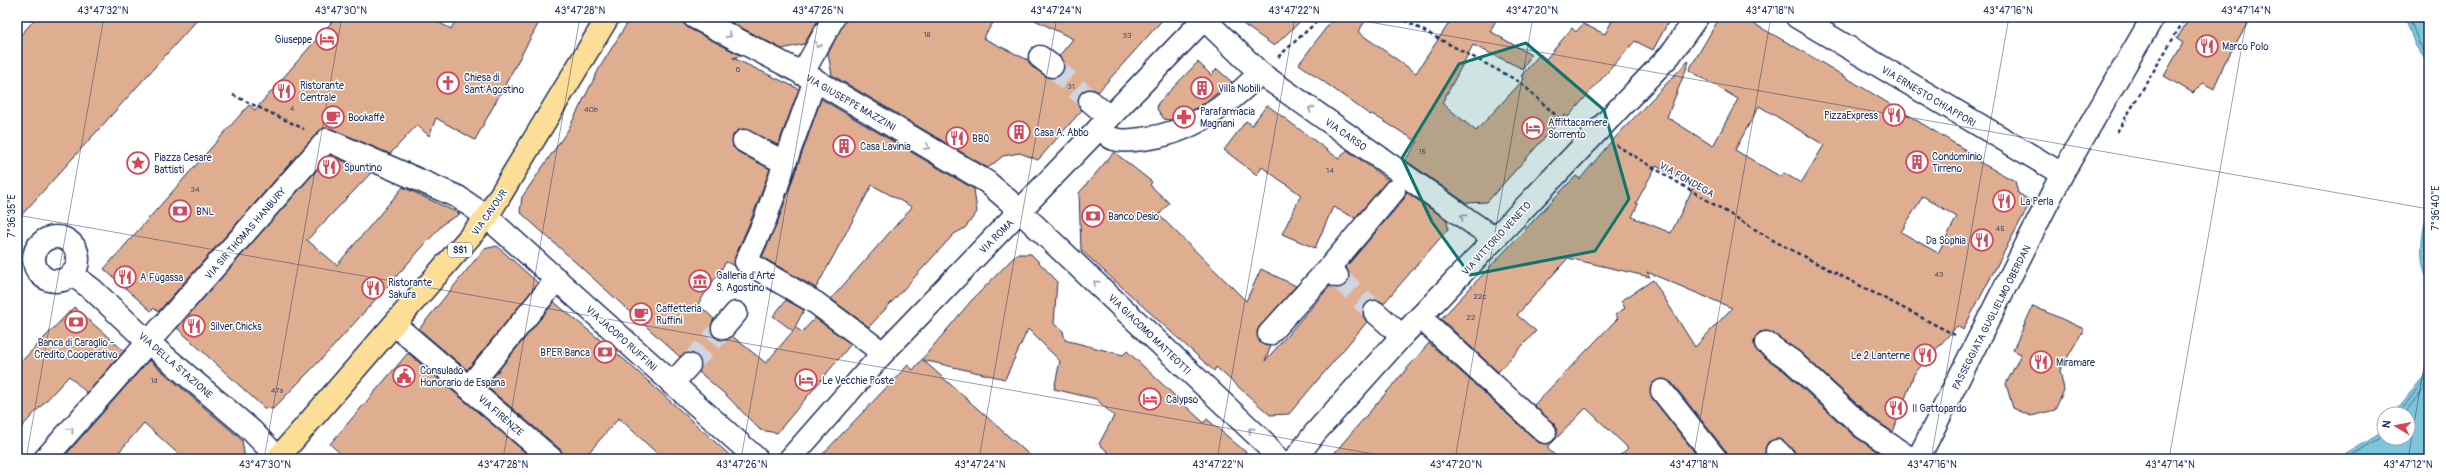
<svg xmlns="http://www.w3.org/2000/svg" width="2446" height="476" font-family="Pangolin,sans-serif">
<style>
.water{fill:#7bc5db;stroke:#5589a9}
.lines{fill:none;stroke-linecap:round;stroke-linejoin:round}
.shore{stroke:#416b90;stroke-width:1}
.building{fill:#dfae90;stroke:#1b2f5e;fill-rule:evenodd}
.minor-tunnel{stroke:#d1d5df;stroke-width:22;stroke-dasharray:22 11;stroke-linecap:butt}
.minor-casing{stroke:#1b2f5e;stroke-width:25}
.major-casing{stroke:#1b2f5e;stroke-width:25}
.path{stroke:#1b2f5e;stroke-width:2.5;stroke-dasharray:4 3;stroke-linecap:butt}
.minor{stroke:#fff;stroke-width:22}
.major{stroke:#fdde96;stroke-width:22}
.oneway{stroke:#8d97ae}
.marked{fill:#0f766e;fill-opacity:0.2;stroke:#0f766e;stroke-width:3;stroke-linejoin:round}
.ticks{fill:none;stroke:#1b2f5e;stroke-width:1;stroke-opacity:0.45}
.labels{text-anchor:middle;stroke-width:3;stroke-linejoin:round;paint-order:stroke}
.number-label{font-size:8px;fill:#4c4f6a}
.shield{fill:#fff;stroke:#5f6d8e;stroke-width:1}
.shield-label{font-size:9px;font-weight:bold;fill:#1b2f5e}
.poi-label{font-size:10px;fill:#1b2f5e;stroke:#fff;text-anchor:start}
.street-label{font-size:10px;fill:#1b2f5e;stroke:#fff}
.neatline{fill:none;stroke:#1b2f5e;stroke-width:1.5}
.ticks-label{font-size:10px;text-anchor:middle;fill:#1b2f5e}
</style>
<rect width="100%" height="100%" fill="#fff"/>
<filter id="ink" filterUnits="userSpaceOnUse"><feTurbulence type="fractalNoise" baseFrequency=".025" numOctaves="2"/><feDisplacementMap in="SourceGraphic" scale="8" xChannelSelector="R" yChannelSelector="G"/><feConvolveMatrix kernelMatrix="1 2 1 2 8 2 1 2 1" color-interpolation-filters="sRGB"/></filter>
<g filter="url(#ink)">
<g class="water">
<polygon points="2405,17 2429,17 2429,65 2415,45"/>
<path d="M2429,204V283C2416,258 2423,230 2429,204Z"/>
<polygon points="2429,370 2429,459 2338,459 2381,433 2384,427 2384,438 2408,438 2408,414 2393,414"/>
</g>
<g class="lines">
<g class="shore">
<polyline points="2409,17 2419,43 2429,58"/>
<polyline points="2429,222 2425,239 2429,274"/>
<polyline points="2397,414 2429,376"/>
<polyline points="2403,414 2429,383"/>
<polyline points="2346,459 2384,435"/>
</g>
</g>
<g class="building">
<polygon points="37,17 200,17 17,220 17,39"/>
<polygon points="336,17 429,17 451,29 457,17 542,17 475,140 436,118 429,136 417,125 390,154 332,129 324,128 318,132 158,312 154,308 151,311 104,269 249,105 255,110"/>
<polygon points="631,17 682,17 683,23 688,28 742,56 733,58 799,89 778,145 744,129 738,130 733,135 733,147 738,152 770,169 753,215 735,257 735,266 726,262 698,304 714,319 711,326 715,337 721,340 732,336 766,363 793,331 773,316 786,300 804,310 793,331 796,328 802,332 815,318 851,344 777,433 760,430 726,395 699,372 701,361 698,356 691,353 680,357 520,212 522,197 568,130 600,67"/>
<polygon points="721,17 820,17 804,44 782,49"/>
<polygon points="846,17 997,17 983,38 1028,60 1032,67 1051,78 1062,73 1064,61 1059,56 1073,39 1029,17 1165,17 1098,92 1092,89 1081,93 1078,99 1082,110 1038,160 1020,153 1003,156 988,168 832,75 828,54"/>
<polygon points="1233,17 1305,17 1274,46"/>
<polygon points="1334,17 1368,17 1358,32 1416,73 1453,17 1498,17 1490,31 1531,55 1523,69 1473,45 1442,103 1476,131 1524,79 1521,76 1540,54 1546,59 1572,28 1576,32 1583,24 1605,34 1614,17 1671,17 1653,50 1635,41 1568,117 1565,115 1487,202 1466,203 1405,160 1418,142 1372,114 1370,115 1299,64"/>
<path d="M1720,17H1742L1804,52L1972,154L1970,157L2015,181L2018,193L2031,201L1963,330L1957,326L1914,374L1893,432L1871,417L1799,351L1767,331L1760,332L1756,336L1754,342L1759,353L1784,371L1854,436L1884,456L1883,459H1797L1794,450L1780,439L1768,442L1765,448L1768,459H1728L1726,451L1672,383L1661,379L1651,386L1652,398L1700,459H1616L1628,448L1586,408L1547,448L1559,459H1329L1429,343L1537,441L1548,444L1557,435V428L1534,405L1618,318L1615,315L1625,308L1621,301L1653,280L1695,347L1732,308L1647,272L1650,277L1568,258L1517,315L1536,331L1498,372L1441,319L1565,187L1576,176L1580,179L1610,143L1688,61L1689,62L1667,117L1713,146L1738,99L1689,70ZM1759,106L1824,145L1801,183L1784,173L1781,177L1735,150ZM1656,166L1694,186L1671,233L1632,217L1638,204L1636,203ZM1923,196L1957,217L1938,253L1901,232Z"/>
<polygon points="2190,17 2251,17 2224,64 2214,89 2203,83 2193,93 2164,76 2183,43 2177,39"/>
<polygon points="1198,62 1211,75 1217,69 1232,82 1200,106 1170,120 1164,119 1157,109 1158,103"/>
<polygon points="821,99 974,189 977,212 965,228 954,234 869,327 831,299 912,207 872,185 816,288 762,257 777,224"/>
<polygon points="1267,105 1339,159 1347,150 1388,180 1355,218 1333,207 1315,248 1282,234 1301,195 1262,167 1257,175 1224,150 1246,121 1252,125"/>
<polygon points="1114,152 1152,182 1150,185 1169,203 1159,215 1246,301 1261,269 1296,286 1257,331 1260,343 1271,346 1265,361 1330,286 1340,288 1346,285 1349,273 1346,267 1404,199 1406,192 1447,220 1448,229 1384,303 1371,300 1365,304 1363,316 1367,322 1289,414 1270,415 1216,367 1214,371 1081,250 1079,193"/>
<polygon points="330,155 371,173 307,240 337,265 403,187 460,214 444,223 332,348 273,409 264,408 177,328"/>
<polygon points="497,246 538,283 467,370 419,329 484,249"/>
<polygon points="1017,254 1031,254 1057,281 1054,324 1063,331 1065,340 1123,355 1127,351 1204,423 1207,419 1254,459 1116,459 1099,444 1114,416 1096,399 1054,389 1060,361 1028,329 1005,379 923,360 1034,459 818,459 908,365 913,370 971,301"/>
<polygon points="554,302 627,362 734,459 663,459 619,418 583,459 564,459 560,449 486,386"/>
<polygon points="2033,306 2084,329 2060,370 2064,390 2055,410 2031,416 2013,408 2006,384 2021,354 2013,350"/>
<polygon points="74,307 124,351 87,393 69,376 17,432 17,366"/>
<polygon points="408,353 533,459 346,459 330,444"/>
<polygon points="149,360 242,440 245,459 184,459 144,423 113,459 62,459"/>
</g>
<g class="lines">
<g class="minor-tunnel">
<polyline points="1052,66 1090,101"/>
<polyline points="1337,276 1375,312"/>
<polyline points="689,365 723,328"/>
</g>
<g class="minor-casing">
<g id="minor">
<polyline points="694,17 815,80 987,182 1009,201 1264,442 1277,459"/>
<polyline points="1797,17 2062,174"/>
<polyline points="1204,19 1260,73 1495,239"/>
<polyline points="1040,57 1052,66"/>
<polyline points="802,74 834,17"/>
<polyline points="1090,101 1109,117"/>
<path d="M1100,127C1104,131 1109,138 1114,139C1123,142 1133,140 1142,139C1190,134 1227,106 1260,73"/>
<polyline points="744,141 785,163 815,80"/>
<polyline points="785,163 765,220 746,262 816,303 883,353"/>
<circle cx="56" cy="259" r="22"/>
<polyline points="72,274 93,290 148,342 251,430 279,459"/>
<polyline points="1337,276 1329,268 1394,191"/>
<polyline points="1375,312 1402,336"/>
<polyline points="1420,317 1545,432"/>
<polyline points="395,325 552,459"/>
<polyline points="723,328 736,313"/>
<polyline points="1269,334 1329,268"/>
<polyline points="1766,343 1792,361 1863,427 1911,459"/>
<polyline points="672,384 689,365"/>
<polyline points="469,387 557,279"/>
<polyline points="1662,391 1716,459"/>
<polyline points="1777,451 1785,459"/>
<polyline points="45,459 327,140 458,197 487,217 757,459"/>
<polyline points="790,459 883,353 1206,17"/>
<polyline points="1295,459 1315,433 1402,336 1670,55 1697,17"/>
<polyline points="1918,459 2062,174 2153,17"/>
</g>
</g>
<g class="major-casing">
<polyline id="major" points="277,459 487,217 608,17"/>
</g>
<g class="path">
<polyline points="1398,17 1520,82 1563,122 1570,124"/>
<polyline points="1278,57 1322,17"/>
<polyline points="233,95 304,129"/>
<polyline points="2117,132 2186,17"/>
<polyline points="1616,145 1776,242 1955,335"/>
</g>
<use href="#minor" class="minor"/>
<use href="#major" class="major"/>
</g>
<defs><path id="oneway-chevron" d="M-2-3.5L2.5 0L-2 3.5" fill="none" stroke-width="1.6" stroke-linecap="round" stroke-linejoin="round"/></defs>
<g class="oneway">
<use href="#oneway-chevron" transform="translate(729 35) rotate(28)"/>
<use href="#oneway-chevron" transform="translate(818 45) rotate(120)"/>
<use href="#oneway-chevron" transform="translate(1311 109) rotate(-144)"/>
<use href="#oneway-chevron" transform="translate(927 147) rotate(30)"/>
<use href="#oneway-chevron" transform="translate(1463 217) rotate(-145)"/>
<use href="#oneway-chevron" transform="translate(1096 283) rotate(-136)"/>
<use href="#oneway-chevron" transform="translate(71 430) rotate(-48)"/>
<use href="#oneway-chevron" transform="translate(1251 430) rotate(-136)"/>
</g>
</g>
<path class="marked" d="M1526,43L1604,110L1629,199L1595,251L1470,275L1432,222L1402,158L1459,64Z"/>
<path class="ticks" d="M1341,17L2429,209M17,215L1402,459M26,459L104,17M264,459L342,17M503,459L580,17M741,459L819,17M979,459L1057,17M1217,459L1295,17M1455,459L1533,17M1693,459L1771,17M1931,459L2009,17M2169,459L2247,17M2408,459L2429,337"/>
<defs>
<g id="hotel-ring" transform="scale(1.15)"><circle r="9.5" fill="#fff" stroke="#d1495b" stroke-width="1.5"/><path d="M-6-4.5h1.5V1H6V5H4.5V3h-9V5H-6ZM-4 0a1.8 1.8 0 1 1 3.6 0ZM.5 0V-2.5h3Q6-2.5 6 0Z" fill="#d1495b"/></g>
<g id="restaurant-ring" transform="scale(1.15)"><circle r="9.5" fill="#fff" stroke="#d1495b" stroke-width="1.5"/><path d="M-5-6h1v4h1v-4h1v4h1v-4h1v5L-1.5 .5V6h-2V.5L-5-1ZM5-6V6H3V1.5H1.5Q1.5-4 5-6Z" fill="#d1495b"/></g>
<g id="church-ring" transform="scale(1.15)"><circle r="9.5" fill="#fff" stroke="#d1495b" stroke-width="1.5"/><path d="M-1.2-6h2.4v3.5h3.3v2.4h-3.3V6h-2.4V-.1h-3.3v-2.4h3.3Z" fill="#d1495b"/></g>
<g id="building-ring" transform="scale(1.15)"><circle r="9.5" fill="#fff" stroke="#d1495b" stroke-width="1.5"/><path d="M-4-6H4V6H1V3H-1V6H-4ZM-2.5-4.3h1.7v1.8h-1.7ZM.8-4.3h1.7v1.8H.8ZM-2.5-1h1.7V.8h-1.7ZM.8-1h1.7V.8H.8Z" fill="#d1495b"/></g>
<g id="cafe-ring" transform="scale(1.15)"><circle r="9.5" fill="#fff" stroke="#d1495b" stroke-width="1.5"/><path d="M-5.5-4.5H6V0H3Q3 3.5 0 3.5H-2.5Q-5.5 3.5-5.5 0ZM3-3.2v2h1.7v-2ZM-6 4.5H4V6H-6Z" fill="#d1495b"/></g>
<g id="pharmacy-ring" transform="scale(1.15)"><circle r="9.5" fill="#fff" stroke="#d1495b" stroke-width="1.5"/><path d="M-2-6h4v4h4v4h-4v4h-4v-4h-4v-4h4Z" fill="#d1495b"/></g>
<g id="sight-ring" transform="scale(1.15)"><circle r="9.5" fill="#fff" stroke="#d1495b" stroke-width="1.5"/><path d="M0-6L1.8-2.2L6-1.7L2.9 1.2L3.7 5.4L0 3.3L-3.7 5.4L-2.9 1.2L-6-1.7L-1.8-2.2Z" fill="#d1495b"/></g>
<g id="bank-ring" transform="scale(1.15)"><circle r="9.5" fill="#fff" stroke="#d1495b" stroke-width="1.5"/><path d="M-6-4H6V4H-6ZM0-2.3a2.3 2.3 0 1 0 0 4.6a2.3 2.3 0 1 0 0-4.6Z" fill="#d1495b"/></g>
<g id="museum-ring" transform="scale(1.15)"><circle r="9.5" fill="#fff" stroke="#d1495b" stroke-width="1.5"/><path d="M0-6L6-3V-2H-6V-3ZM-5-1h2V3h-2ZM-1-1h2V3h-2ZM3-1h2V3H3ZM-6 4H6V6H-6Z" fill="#d1495b"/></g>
<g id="civic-ring" transform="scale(1.15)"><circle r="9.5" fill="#fff" stroke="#d1495b" stroke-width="1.5"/><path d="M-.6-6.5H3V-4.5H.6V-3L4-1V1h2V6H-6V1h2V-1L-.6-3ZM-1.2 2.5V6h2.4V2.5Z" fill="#d1495b"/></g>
</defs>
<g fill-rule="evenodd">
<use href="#hotel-ring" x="327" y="39"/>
<use href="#restaurant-ring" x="2207" y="46"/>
<use href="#church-ring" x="448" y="83"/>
<use href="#building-ring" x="1202" y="88"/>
<use href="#restaurant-ring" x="284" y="91"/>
<use href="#restaurant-ring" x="1894" y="115"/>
<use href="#cafe-ring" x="333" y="117"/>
<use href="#pharmacy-ring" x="1184" y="117"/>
<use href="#hotel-ring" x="1533" y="128"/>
<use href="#building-ring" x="1019" y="132"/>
<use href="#restaurant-ring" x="957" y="138"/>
<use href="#building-ring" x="844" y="146"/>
<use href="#building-ring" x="1917" y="162"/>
<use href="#sight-ring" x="138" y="163"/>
<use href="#restaurant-ring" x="329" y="167"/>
<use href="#restaurant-ring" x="2004" y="201"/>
<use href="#bank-ring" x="180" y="211"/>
<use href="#bank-ring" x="1093" y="216"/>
<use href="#restaurant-ring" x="1982" y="240"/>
<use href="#restaurant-ring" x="125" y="277"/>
<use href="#museum-ring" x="700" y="281"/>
<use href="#restaurant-ring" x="373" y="288"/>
<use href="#cafe-ring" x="641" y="314"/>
<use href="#bank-ring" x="76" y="322"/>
<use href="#restaurant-ring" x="194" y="326"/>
<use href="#bank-ring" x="605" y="352"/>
<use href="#restaurant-ring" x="1925" y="355"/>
<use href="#restaurant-ring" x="2041" y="362"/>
<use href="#civic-ring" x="404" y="376"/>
<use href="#hotel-ring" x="806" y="380"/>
<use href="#hotel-ring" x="1150" y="399"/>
<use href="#restaurant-ring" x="1896" y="408"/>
</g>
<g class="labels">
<g class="number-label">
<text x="927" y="37">18</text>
<text x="1127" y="38">33</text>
<text x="738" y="72">6</text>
<text x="1071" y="89">31</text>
<text x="292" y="111">4</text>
<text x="591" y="112">40b</text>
<text x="1422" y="154">15</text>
<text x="1330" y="173">14</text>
<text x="195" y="192">34</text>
<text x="2000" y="231">45</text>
<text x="1939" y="277">43</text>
<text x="1480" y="299">22c</text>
<text x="1471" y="320">22</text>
<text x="154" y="383">1d</text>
<text x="277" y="393">47a</text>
</g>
<rect class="shield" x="448" y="243" width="24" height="14" rx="3"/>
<g class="shield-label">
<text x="460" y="253">SS1</text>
</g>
<g class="poi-label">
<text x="312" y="43" text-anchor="end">Giuseppe</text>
<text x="2222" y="50">Marco Polo</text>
<text x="464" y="81">Chiesa di<tspan x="464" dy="12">Sant'Agostino</tspan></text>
<text x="300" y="89">Ristorante<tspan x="300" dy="12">Centrale</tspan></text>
<text x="1218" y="92">Villa Nobili</text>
<text x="1200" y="115">Parafarmacia<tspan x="1200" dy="12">Magnani</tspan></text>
<text x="1878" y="119" text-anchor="end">PizzaExpress</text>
<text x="348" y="121">Bookaffè</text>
<text x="1548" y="126">Affittacamere<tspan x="1548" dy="12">Sorrento</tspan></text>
<text x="1034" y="136">Casa A. Abbo</text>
<text x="972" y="142">BBQ</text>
<text x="860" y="150">Casa Lavinia</text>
<text x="1932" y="160">Condominio<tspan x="1932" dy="12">Tirreno</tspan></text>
<text x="154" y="161">Piazza Cesare<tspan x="154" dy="12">Battisti</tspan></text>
<text x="344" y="171">Spuntino</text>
<text x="2020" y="205">La Perla</text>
<text x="196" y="215">BNL</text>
<text x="1108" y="220">Banco Desio</text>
<text x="1966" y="244" text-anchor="end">Da Sophia</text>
<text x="716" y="279">Galleria d'Arte<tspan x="716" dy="12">S. Agostino</tspan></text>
<text x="140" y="281">A Fùgassa</text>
<text x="388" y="286">Ristorante<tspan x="388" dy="12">Sakura</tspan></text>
<text x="656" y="312">Caffetteria<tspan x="656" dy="12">Ruffini</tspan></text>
<text x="210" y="330">Silver Chicks</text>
<text x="76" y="346" text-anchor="middle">Banca di Caraglio -<tspan x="76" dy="12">Credito Cooperativo</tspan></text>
<text x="590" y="356" text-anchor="end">BPER Banca</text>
<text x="1910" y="359" text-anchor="end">Le 2 Lanterne</text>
<text x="2056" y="366">Miramare</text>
<text x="420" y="374">Consulado<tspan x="420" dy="12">Honorario de Espana</tspan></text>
<text x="822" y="384">Le Vecchie Poste</text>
<text x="1166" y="403">Calypso</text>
<text x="1912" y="412">Il Gattopardo</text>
</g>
<g class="street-label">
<text transform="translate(1929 96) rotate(31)" y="4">VIA ERNESTO CHIAPPORI</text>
<text transform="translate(851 102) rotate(30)" y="4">VIA GIUSEPPE MAZZINI</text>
<text transform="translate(1346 134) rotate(35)" y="4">VIA CARSO</text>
<text transform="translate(1687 179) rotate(30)" y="4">VIA FONDEGA</text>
<text transform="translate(489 212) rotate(-55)" y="4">VIA CAVOUR</text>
<text transform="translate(245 233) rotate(-49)" y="4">VIA SIR THOMAS HANBURY</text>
<text transform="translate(996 236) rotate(-45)" y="4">VIA ROMA</text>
<text transform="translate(1496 238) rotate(-47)" y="4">VIA VITTORIO VENETO</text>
<text transform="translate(1991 317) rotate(-63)" y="4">PASSEGGIATA GUGLIELMO OBERDAN</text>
<text transform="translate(1150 334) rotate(44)" y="4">VIA GIACOMO MATTEOTTI</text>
<text transform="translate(622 338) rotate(42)" y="4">VIA JACOPO RUFFINI</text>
<text transform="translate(176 365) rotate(41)" y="4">VIA DELLA STAZIONE</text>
<text transform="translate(501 415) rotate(41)" y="4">VIA FIRENZE</text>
</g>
</g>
<rect width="2446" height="476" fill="none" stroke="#fff" stroke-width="44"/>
<g transform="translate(2396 426) rotate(280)"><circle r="19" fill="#ffffff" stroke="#a4acbf"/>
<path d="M0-3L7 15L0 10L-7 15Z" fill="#d1495b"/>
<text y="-6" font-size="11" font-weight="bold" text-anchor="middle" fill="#1b2f5e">N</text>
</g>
<rect x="22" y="22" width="2402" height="432" class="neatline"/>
<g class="ticks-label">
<text x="103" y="14">43°47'32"N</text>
<text x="341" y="14">43°47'30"N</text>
<text x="580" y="14">43°47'28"N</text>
<text x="818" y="14">43°47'26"N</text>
<text x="1056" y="14">43°47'24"N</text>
<text x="1294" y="14">43°47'22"N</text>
<text x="1532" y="14">43°47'20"N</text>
<text x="1770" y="14">43°47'18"N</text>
<text x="2008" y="14">43°47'16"N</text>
<text x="2246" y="14">43°47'14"N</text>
<text transform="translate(2435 208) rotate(-90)" y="4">7°36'40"E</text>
<text transform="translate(11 216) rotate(-90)" y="4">7°36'35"E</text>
<text x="265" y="468">43°47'30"N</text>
<text x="503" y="468">43°47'28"N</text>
<text x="742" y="468">43°47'26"N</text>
<text x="980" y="468">43°47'24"N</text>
<text x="1218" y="468">43°47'22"N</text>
<text x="1456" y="468">43°47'20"N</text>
<text x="1694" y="468">43°47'18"N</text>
<text x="1932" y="468">43°47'16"N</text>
<text x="2170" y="468">43°47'14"N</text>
<text x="2408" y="468">43°47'12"N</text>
</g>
</svg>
